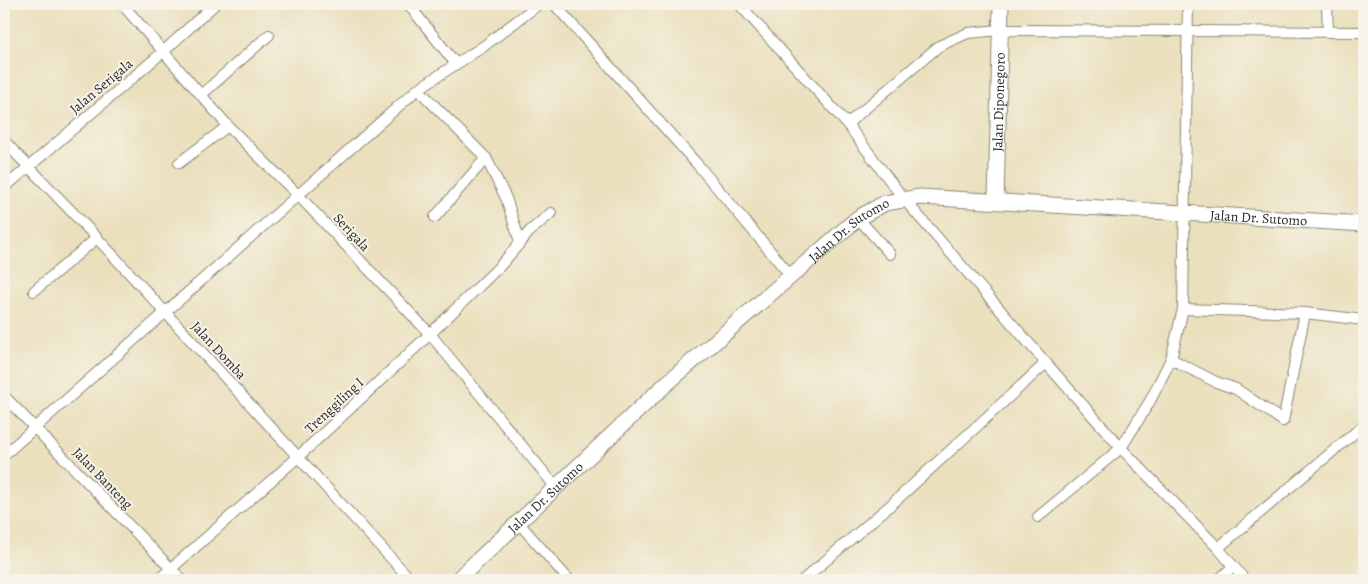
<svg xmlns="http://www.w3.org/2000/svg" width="1368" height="584" font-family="Alegreya,serif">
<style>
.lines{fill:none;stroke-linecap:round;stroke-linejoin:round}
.street-casing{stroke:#8a8674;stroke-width:12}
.secondary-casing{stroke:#8a8674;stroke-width:17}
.street{stroke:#fff;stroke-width:10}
.secondary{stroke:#fff;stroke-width:15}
.labels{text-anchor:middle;stroke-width:4;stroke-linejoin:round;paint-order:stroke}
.street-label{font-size:14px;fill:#2b2b2b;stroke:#f7f3e8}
</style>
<rect width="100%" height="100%" fill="#f7f3e8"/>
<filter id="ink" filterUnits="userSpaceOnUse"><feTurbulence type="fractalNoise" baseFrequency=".02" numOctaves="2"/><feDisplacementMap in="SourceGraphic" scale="10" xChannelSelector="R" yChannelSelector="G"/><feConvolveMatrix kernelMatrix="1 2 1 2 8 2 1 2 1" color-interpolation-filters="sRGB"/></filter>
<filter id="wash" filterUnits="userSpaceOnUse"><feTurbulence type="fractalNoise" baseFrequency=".0096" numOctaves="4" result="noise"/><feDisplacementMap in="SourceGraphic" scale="20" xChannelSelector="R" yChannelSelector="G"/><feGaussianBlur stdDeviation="1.12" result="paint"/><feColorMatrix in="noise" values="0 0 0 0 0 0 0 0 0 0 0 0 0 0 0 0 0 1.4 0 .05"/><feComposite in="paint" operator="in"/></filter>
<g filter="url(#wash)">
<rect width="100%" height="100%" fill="#eae0bd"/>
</g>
<g filter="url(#ink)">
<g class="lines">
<g class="street-casing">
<g id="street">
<polyline points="122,4 228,126 298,195 430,334 555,486"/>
<polyline points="408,4 456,64"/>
<polyline points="554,4 697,164 791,276"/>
<polyline points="739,4 847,124 903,198 1046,363 1121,448 1218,548 1245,580"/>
<polyline points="1327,4 1328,32"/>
<polyline points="418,89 486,158 506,198 520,242"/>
<polyline points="201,95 269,35"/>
<polyline points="847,124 939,46 968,33 999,30 1364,32"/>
<polyline points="4,141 97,238 411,580"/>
<polyline points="179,163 228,126"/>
<polyline points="4,188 164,51 215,4"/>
<polyline points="435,217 486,158"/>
<polyline points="858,218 890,254"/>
<polyline points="34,291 97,238"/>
<polyline points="1183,309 1305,313 1364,320"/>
<polyline points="1171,359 1216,382 1236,389 1283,421 1305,313"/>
<polyline points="4,396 182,580"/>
<polyline points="4,455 418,89 484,46 539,4"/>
<polyline points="1038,517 1121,448 1150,401 1171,359 1183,309 1188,4"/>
<polyline points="518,522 569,580"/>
<polyline points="1218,548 1364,425"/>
<polyline points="158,580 298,457 430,334 500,266 530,231 551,213"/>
<polyline points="803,580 893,503 1046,363"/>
<polyline points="1218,580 1233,567"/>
</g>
</g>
<g class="secondary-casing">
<g id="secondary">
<path id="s1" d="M996,201L1001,4"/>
<path id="s2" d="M457,580L665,385L858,218L885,203L920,197L1364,224"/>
</g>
</g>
<use href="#street" class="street"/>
<use href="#secondary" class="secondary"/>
</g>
</g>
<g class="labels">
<g class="street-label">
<text transform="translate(101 86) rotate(-40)" y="5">Jalan Serigala</text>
<text dy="5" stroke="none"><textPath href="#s1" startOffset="99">Jalan Diponegoro</textPath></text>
<text dy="5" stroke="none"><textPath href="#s2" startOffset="946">Jalan Dr. Sutomo</textPath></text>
<text transform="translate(352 232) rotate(47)" y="5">Serigala</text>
<text dy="5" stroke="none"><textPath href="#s2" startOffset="526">Jalan Dr. Sutomo</textPath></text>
<text transform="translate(219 350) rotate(47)" y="5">Jalan Domba</text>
<text transform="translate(334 405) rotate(-43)" y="5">Trenggiling I</text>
<text transform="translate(103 478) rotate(46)" y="5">Jalan Banteng</text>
<text dy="5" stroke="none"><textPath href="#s2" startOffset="121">Jalan Dr. Sutomo</textPath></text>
</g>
</g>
<rect width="1368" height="584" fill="none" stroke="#f7f3e8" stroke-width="20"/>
</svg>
